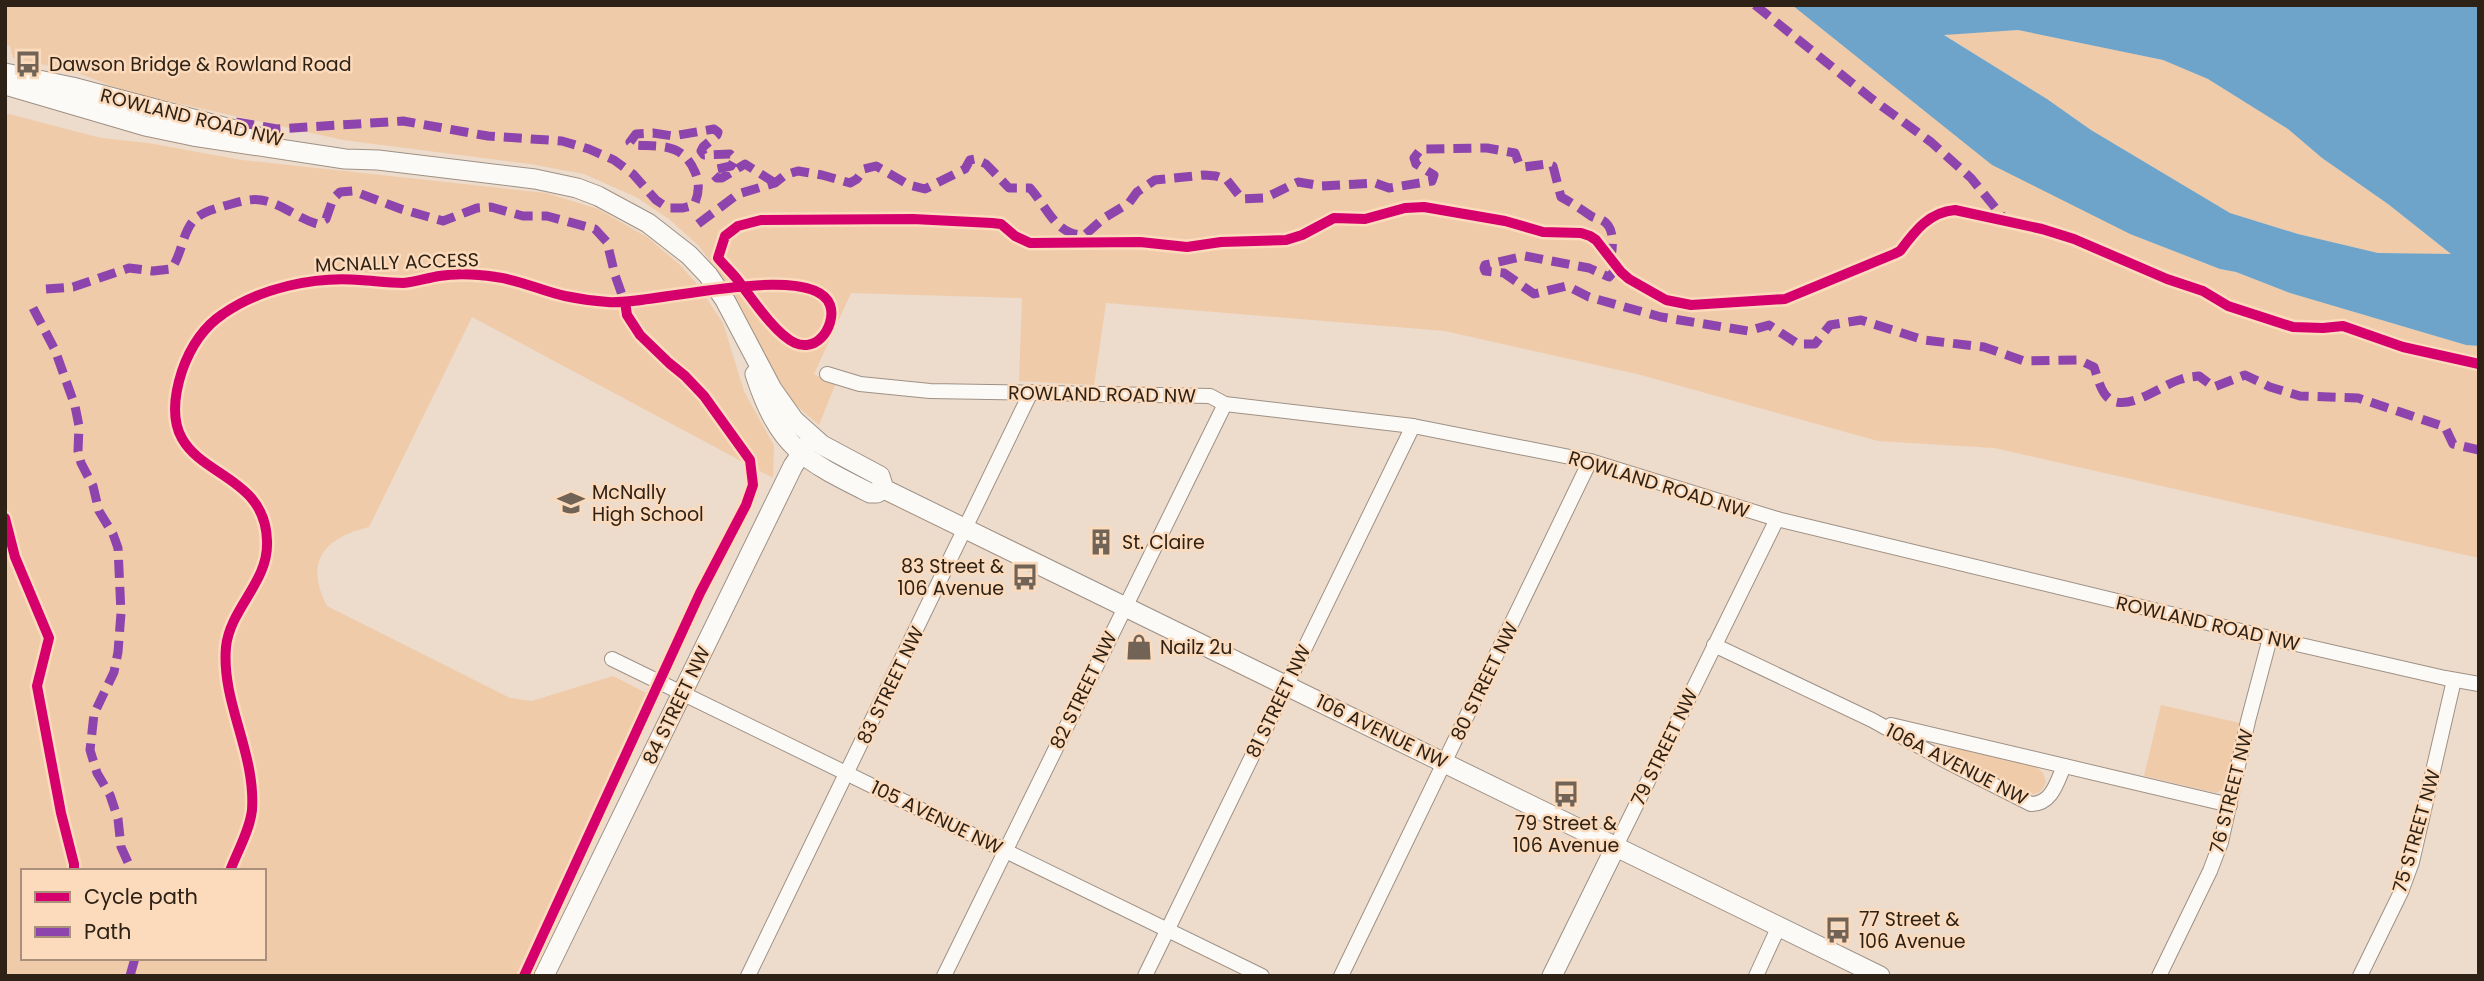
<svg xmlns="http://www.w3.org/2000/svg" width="2484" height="981" font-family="Poppins,sans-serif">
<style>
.green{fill:#efcba9;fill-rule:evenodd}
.water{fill:#6ea4ca;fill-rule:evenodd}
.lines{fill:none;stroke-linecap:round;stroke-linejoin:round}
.street-casing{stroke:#9e9185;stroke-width:16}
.secondary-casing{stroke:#9e9185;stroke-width:21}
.street{stroke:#fcfaf7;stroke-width:14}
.secondary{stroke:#fcfaf7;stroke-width:19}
.quiet{stroke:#8e44ad;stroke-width:9;stroke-dasharray:18 9;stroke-linecap:butt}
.cycleway-casing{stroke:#fcdabc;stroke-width:15}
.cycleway{stroke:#d6006c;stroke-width:10}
.labels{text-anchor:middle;stroke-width:5;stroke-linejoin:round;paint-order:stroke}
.poi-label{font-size:19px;fill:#2e2216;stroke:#fcdabc;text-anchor:start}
.street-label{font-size:19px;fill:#2e2216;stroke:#fcdabc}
</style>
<rect width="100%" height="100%" fill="#eddbcb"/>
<g class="green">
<polygon points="5,5 1792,5 1992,165 2130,234 2220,269 2236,272 2290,293 2466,345 2479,346 2479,558 1994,448 1878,441 1641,375 1445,331 1106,303 1094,385 1019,381 1022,298 851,293 814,374 835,385 819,425 790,400 779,384 726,282 699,246 669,219 636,197 584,174 530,164 343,140 127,92 73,71 13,58 10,46 5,45"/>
<polygon points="2018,30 2163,60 2208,79 2288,129 2322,158 2388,204 2452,255 2378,253 2298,234 2230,213 2091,130 2047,99 1943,34"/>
<path d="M5,113L101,138L148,143L242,160L546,193L598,209L647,237L680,265L697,284L723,323L744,391L774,446L773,478L472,317L369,527C324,538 304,561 327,606L510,698L532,701L613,676L646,693L655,706L526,976H5ZM23,871H264V958H23Z"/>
<polygon points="2161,705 2240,723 2226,787 2216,793 2144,776"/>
<path d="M1952,747L2036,767L2043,773L2046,782C2042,792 2038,794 2028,795L1948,755V750Z"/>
</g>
<path class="water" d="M1792,5H2479V346L2466,345L2290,293L2236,272L2220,269L2130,234L1992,165ZM2018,30L2163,60L2208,79L2288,129L2322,158L2388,204L2451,254L2378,253L2298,234L2230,213L2091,130L2047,99L1944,35Z"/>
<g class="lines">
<g class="street-casing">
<g id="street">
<polyline points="827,374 860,384 930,391 1210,396 1225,404 1413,426 1590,461 1777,519 2270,638 2445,678 2479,684"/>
<path d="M1714,645L1872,720L1944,760L2031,804C2052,804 2057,782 2064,766"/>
<polyline points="612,659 1262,976"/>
<polyline points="1891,725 2230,805"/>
<polyline points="1616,846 1777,519"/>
<polyline points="748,976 1031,392"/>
<polyline points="944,976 1225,404"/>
<polyline points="1145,976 1413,426"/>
<polyline points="1341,976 1590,461"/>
<polyline points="1756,976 1779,926"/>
<polyline points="2159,976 2210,871 2221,842 2248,721 2270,638"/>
<polyline points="2360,976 2401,892 2412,862 2454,680"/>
</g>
</g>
<g class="secondary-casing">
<g id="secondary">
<polyline points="5,73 72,87 254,135"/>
<polyline points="5,85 145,126 193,136 345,159 378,160 535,179 577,188 598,196 648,223 689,255 708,275 725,300 772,389 794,420 822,445 880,476 884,489"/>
<path d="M755,374C779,448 804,460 870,493H877L884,489"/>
<polyline points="884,489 1880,976"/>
<polyline points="544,976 793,466 812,438"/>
<polyline points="1552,976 1616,846"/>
</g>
</g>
<use href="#street" class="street"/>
<use href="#secondary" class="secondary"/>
<g class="quiet">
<polyline points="1755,5 1872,99 1931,142 1971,178 2002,216 2002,221"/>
<path d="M236,122L277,129L403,121L488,136L562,141L589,149L614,160L633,174L656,200L668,208H683L694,205C699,194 700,184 695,172C682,142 661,147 633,145L630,142L636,134L653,133L673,136L714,129L718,132L717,135L703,147L701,151L704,155L730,154L735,159L731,166L717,169L713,174L717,178H722L745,164L775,183"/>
<path d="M698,224L738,194L775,183L785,175L798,171L822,175L850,183L857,179L864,169L876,166L909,185L925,189L965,169L970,160L975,159L986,164L1009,188H1030C1047,207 1056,236 1085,235L1104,218L1129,203L1137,192L1155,180L1204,175L1216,176L1227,180L1242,199L1265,198L1298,182L1322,186L1375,183L1389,188L1432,181L1434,175L1416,164L1414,158L1421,149L1487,148L1515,153L1519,164L1524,167L1547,164L1553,166L1561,197C1572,203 1581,209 1591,216C1598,220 1594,216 1602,220C1615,227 1613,245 1611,257"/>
<path d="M1617,268L1609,277L1589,268L1525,256L1485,265L1484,268L1485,271L1504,273L1534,294L1567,286L1589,297L1661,317L1748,331L1769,325L1798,344H1815L1830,325L1861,320L1924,340L1984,347L2024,361L2079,360L2094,367C2098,378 2101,396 2113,401C2133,409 2163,384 2182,379C2187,377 2193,377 2199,376L2214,387L2245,375L2270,387L2300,396L2358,398L2445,427L2453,444L2479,450"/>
<path d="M46,289L73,287L129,268L153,271L171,269C182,255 182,233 194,220C202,212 214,209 224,206C236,203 249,198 261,200C281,203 297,218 317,224L326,219L333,199L340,192L353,191L401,209L443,221L477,208L491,207L523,216H547L595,229L607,242L615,275L626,306"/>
<polyline points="33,308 55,350 75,406 79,426 78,451 81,463 93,486 99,511 113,534 118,548 121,613 118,652 114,672 94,714 90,750 97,773 110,795 118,819 121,847 132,871"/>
<polyline points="130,976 135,958"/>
</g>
<g class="cycleway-casing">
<g id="cycleway">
<polyline points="5,518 15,557 49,638 37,686 61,813 74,864 74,871"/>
<path d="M230,871C237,852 250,830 252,810C256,753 221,702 226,647C230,608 269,582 267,541C265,455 145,484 182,371C190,348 202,328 223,314C260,288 315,276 360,280C375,281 389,283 403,283C416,282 427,278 439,276C458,273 476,274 496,277C520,280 542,291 565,296C579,299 594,301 608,302C648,306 814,259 830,305C834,316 829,330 821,338C814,345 804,347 795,343C775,334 751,297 737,279C731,272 724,265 718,258L725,236L738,226L761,220L913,219L992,223L1001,224L1015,236L1030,243L1140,242L1187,247L1221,242L1286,240L1302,235L1334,218L1365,219L1405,208L1424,207L1505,221L1543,232L1581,233L1590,236L1596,240L1621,272L1629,279L1666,300L1691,305L1785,299L1894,254L1900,251C1915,231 1929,212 1955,210L2042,229L2074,239L2167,279L2203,291L2228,306L2293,327L2323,328L2343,326L2403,347L2479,364"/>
<polyline points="524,976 700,593 746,505 753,485 750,460 704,396 685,376 669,363 640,335 627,315 625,302"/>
</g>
</g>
<use href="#cycleway" class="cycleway"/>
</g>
<defs>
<g id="bus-bare" transform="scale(2.1)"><path d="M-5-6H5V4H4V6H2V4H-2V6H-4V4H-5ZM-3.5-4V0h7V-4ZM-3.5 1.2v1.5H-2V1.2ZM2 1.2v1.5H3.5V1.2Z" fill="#716355" stroke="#fcdabc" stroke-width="2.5" paint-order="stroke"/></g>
<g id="school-bare" transform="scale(2.1)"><path d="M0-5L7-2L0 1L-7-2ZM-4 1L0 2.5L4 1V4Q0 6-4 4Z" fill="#716355" stroke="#fcdabc" stroke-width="2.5" paint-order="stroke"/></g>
<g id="building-bare" transform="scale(2.1)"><path d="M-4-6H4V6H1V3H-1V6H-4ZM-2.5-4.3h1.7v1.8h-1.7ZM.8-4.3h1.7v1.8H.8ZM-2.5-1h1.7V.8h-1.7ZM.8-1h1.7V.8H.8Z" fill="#716355" stroke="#fcdabc" stroke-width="2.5" paint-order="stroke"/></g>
<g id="shop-bare" transform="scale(2.1)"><path d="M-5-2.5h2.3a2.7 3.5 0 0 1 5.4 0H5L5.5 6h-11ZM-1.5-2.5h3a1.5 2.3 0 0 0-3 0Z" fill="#716355" stroke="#fcdabc" stroke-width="2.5" paint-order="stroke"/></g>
</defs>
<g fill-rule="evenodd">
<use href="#bus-bare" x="28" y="64"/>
<use href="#school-bare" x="571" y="503"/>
<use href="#building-bare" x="1101" y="542"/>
<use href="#bus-bare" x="1025" y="577"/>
<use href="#shop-bare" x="1139" y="647"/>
<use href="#bus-bare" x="1566" y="794"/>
<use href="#bus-bare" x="1838" y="930"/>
</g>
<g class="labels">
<g class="poi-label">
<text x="49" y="71">Dawson Bridge &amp; Rowland Road</text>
<text x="592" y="499">McNally<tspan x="592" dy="22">High School</tspan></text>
<text x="1122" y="549">St. Claire</text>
<text x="1004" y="573" text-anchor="end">83 Street &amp;<tspan x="1004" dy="22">106 Avenue</tspan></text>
<text x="1160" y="654">Nailz 2u</text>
<text x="1566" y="830" text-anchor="middle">79 Street &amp;<tspan x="1566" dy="22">106 Avenue</tspan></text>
<text x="1859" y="926">77 Street &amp;<tspan x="1859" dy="22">106 Avenue</tspan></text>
</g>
<g class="street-label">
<text transform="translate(192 117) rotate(14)" y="7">ROWLAND ROAD NW</text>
<text transform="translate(397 262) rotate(-2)" y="7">MCNALLY ACCESS</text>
<text transform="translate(1102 394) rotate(1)" y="7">ROWLAND ROAD NW</text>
<text transform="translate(1659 484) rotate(17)" y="7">ROWLAND ROAD NW</text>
<text transform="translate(2208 623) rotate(13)" y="7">ROWLAND ROAD NW</text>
<text transform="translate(1484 681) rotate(-64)" y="7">80 STREET NW</text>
<text transform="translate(890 685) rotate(-64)" y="7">83 STREET NW</text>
<text transform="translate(1083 690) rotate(-64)" y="7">82 STREET NW</text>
<text transform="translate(1278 701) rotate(-64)" y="7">81 STREET NW</text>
<text transform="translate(676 705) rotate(-64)" y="7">84 STREET NW</text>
<text transform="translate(1382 731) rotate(26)" y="7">106 AVENUE NW</text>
<text transform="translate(1664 747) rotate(-64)" y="7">79 STREET NW</text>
<text transform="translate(1957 764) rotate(27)" y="7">106A AVENUE NW</text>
<text transform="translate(2231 791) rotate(-76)" y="7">76 STREET NW</text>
<text transform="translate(937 817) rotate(26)" y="7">105 AVENUE NW</text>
<text transform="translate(2416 831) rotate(-74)" y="7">75 STREET NW</text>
</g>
</g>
<rect width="2484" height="981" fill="none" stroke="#2e2216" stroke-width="14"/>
<rect x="21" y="869" width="245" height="91" fill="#fcdabc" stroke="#aa907a" stroke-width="2"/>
<rect x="35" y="892" width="35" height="10" fill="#d6006c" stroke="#aa907a" stroke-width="2"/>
<text x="84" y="904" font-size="21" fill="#2e2216">Cycle path</text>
<rect x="35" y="927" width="35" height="10" fill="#8e44ad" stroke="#aa907a" stroke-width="2"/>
<text x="84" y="939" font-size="21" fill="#2e2216">Path</text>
</svg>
